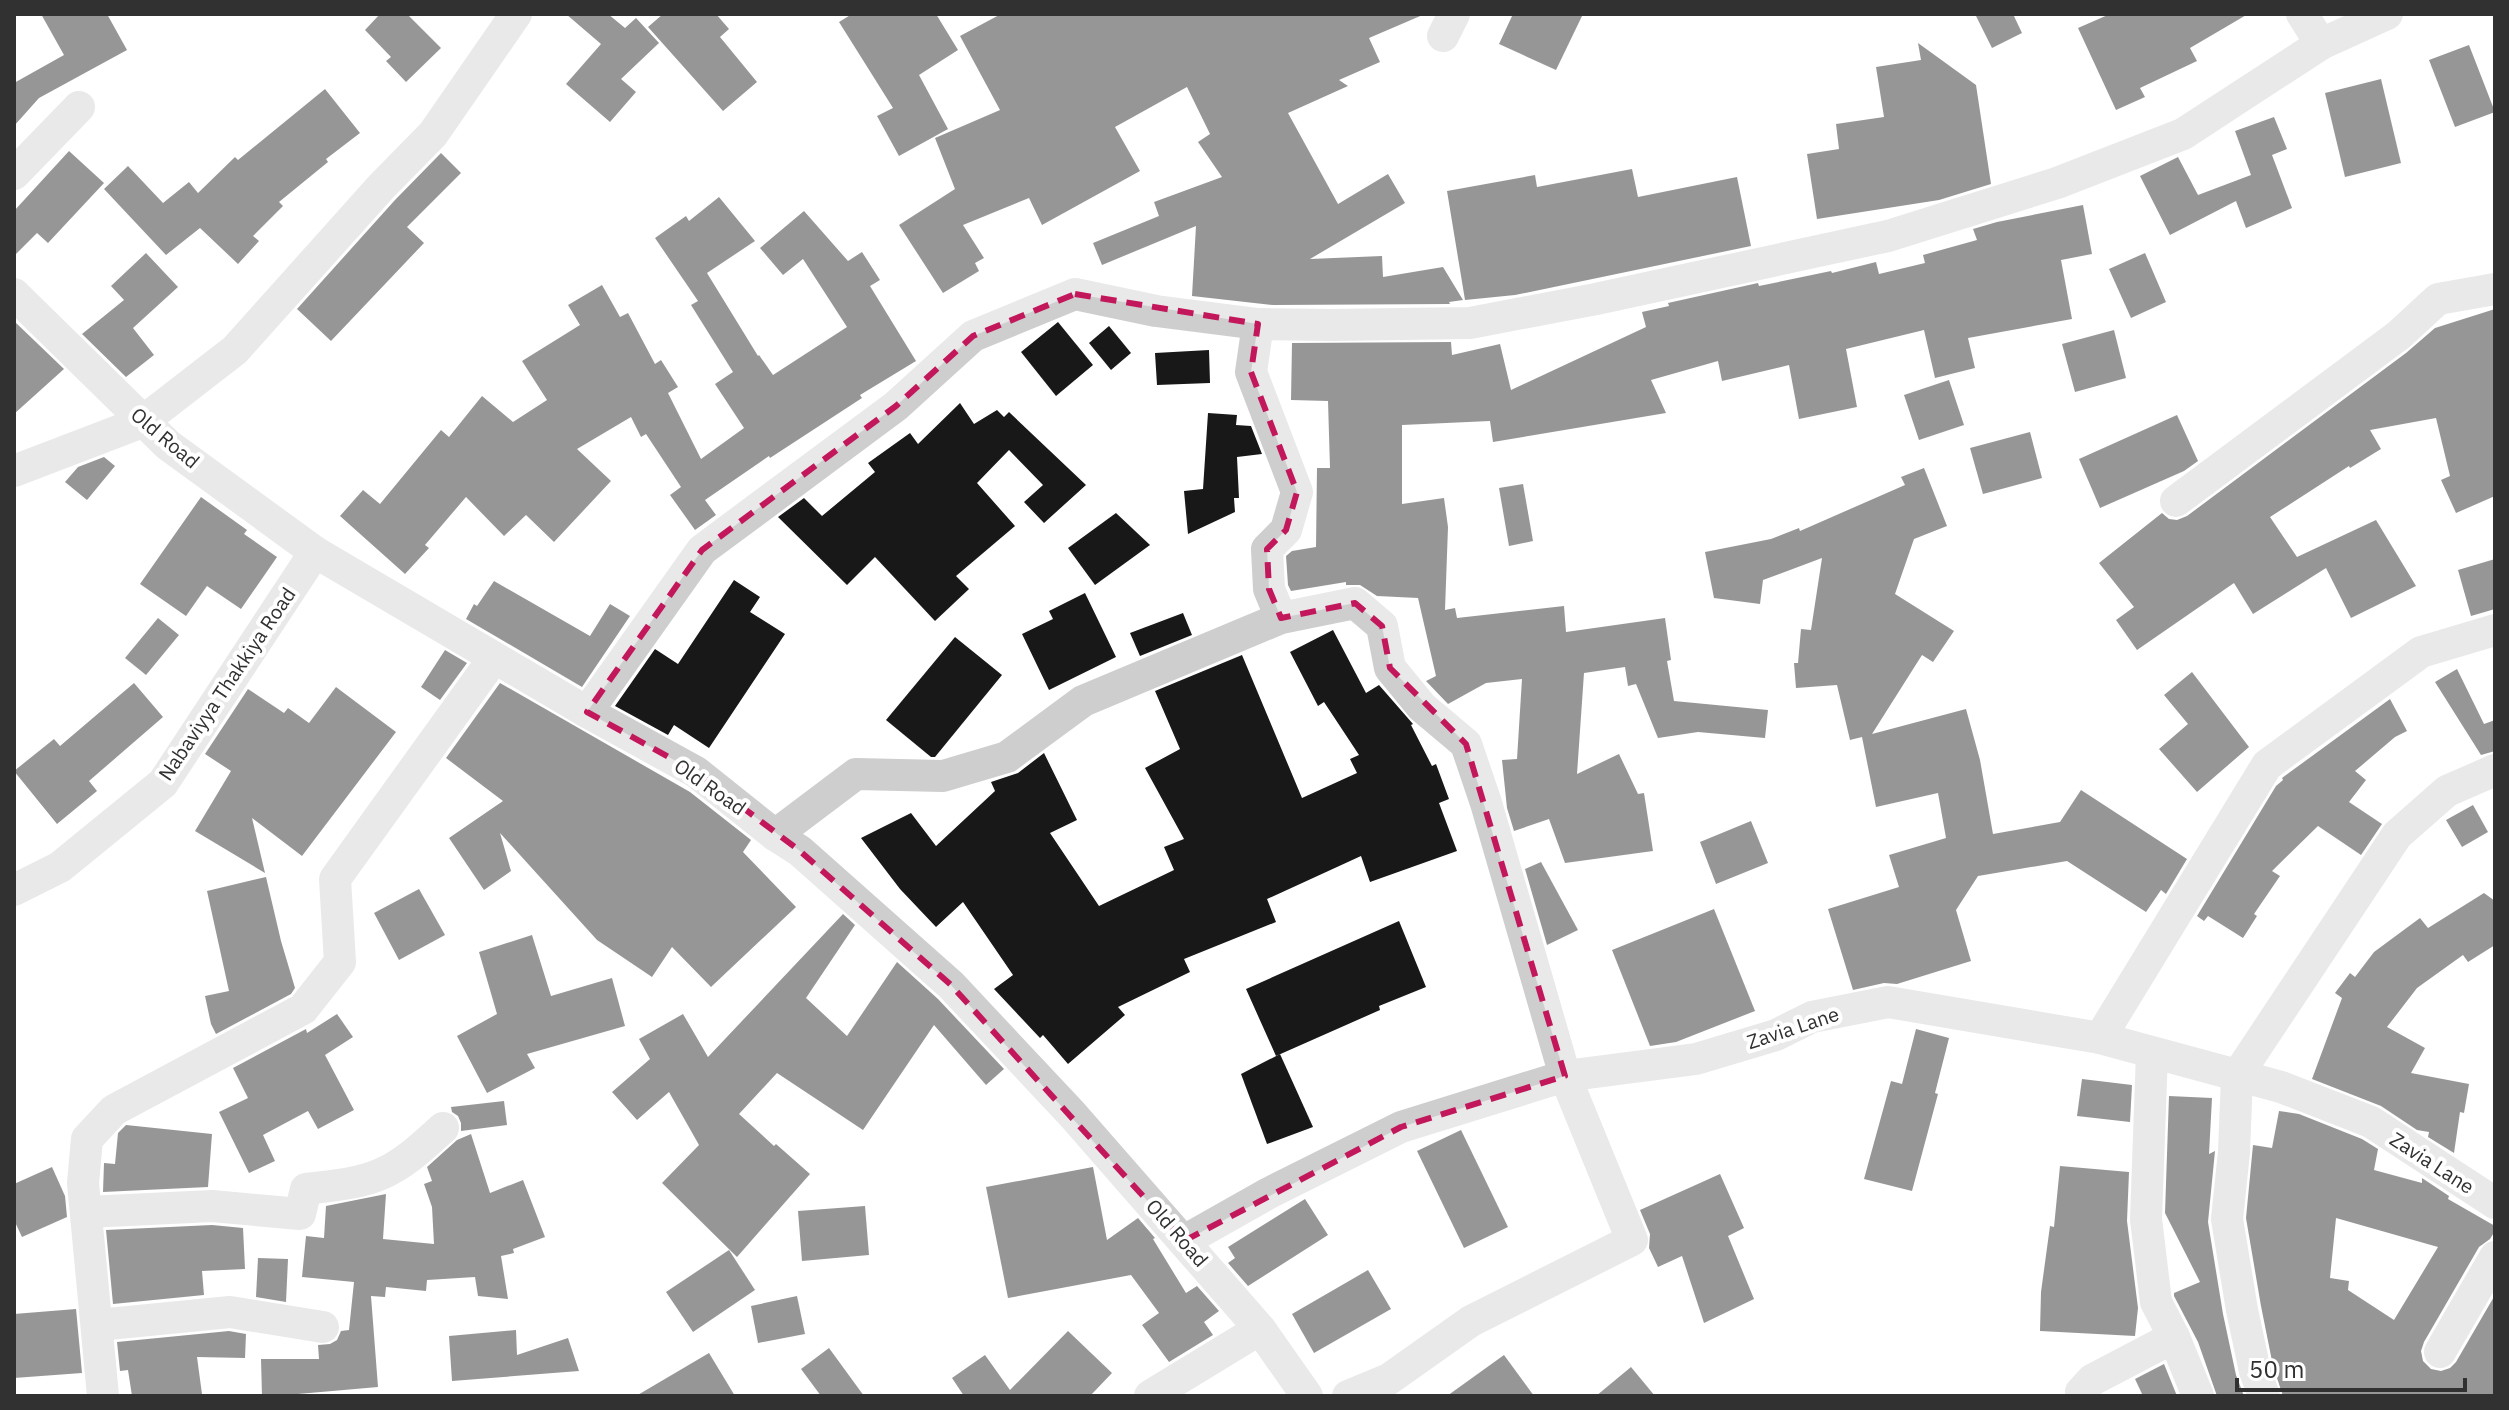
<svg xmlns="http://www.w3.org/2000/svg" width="2509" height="1410" font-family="'IBM Plex Sans',sans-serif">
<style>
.building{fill:#181818;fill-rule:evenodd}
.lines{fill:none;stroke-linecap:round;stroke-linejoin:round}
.minor{stroke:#cecece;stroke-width:32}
.marked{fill:none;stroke:#c2185b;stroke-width:6;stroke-dasharray:16 10;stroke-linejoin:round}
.labels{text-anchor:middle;stroke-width:8;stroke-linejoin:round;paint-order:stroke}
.street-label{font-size:20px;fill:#313131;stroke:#fff}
</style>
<rect width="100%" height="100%" fill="#fff"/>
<g class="building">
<polygon points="41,14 107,14 127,50 39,98 14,126 14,83 64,55"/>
<polygon points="380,14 407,14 441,48 406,82 386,61 391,57 365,30"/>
<polygon points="566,14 608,14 625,28 636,18 659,43 621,79 636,92 610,122 566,84 601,44"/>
<polygon points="663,14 716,14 729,29 720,37 757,82 723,111 648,27"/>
<polygon points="852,14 936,14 958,50 919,75 948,129 899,156 877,116 893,108 839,22"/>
<polygon points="1001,14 1425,14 1369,38 1380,62 1339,80 1348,86 1288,113 1338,204 1388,174 1405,203 1310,259 1382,256 1383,277 1443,267 1463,300 1449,302 1450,304 1273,305 1192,296 1196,226 1102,265 1093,243 1159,216 1154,202 1222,177 1198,142 1210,134 1187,87 1115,127 1140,171 1042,225 1029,198 963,225 984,258 975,263 979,271 943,293 899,225 955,189 935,138 1000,110 960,36"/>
<polygon points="1513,14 1583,14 1556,70 1499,44"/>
<polygon points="1975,14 2013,14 2022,33 1992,48"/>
<polygon points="2110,14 2248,14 2190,48 2197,61 2140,88 2145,97 2116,110 2078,28"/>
<polygon points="1918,43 1976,85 1991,184 1939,200 1817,219 1807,154 1839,149 1836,124 1884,117 1876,67 1921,60"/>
<polygon points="2469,45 2495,112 2455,127 2429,60"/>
<polygon points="2381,79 2401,163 2345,177 2325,93"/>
<polygon points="325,89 360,133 326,159 328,162 279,202 283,206 253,236 259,241 238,264 200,228 166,255 104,189 128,166 163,203 189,182 198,193 235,157 238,160"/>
<polygon points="2274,117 2287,149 2272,155 2292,208 2246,228 2236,201 2170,235 2140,176 2178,157 2198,195 2251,175 2235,131"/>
<polygon points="69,151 104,183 48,243 37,233 14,256 14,211"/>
<polygon points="441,153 461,173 407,227 424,243 331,341 297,309 395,200"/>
<polygon points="1632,169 1638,197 1737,177 1751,246 1515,295 1465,300 1447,191 1535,175 1537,187"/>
<polygon points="719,197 755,241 707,273 758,356 759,355 773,375 847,327 803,259 783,275 760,248 804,211 848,261 862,252 880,280 870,286 916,361 860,395 862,398 770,458 769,456 705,500 716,515 695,530 670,495 681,487 646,434 641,437 631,417 577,449 611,481 554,542 526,515 504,536 466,497 425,545 429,548 405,574 340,516 363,490 380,504 441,430 449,437 482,396 513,422 547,400 522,361 580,325 568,305 602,285 620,317 628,313 655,364 661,360 678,387 668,393 701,459 744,428 715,384 733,372 691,305 698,301 655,238 686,216 689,221"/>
<polygon points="2083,205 2092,254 2061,260 2072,319 1968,338 1975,368 1935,378 1924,330 1846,349 1857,407 1799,419 1789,365 1722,381 1718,361 1651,380 1666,413 1493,442 1490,421 1402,425 1402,504 1444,498 1448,527 1445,610 1455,608 1457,618 1564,606 1566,632 1665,618 1671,660 1667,661 1674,701 1768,710 1765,738 1698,732 1658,738 1636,684 1628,686 1625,667 1584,673 1577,774 1619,754 1638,794 1644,793 1653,851 1565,863 1549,819 1514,831 1507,808 1502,760 1517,759 1522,679 1486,683 1448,704 1426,681 1436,676 1418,598 1377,596 1360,585 1346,585 1346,582 1291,591 1288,585 1286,556 1292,551 1316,547 1317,468 1330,468 1328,401 1291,400 1292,343 1451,342 1452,355 1500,344 1511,390 1646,327 1642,312 1669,306 1668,303 1758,283 1759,286 1831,271 1832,273 1876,262 1879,274 1925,263 1923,255 1977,240 1973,229 1997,222"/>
<polygon points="146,253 178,287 133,328 154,355 126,377 82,334 124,300 111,286"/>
<polygon points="2145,253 2166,302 2131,318 2109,269"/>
<polygon points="2495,309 2495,496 2456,513 2441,480 2450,476 2436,418 2370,430 2381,449 2350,468 2349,466 2270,517 2297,557 2376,520 2416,586 2351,618 2326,568 2253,614 2234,583 2137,650 2116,620 2134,607 2099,563 2162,513 2169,519 2177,520 2187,516 2406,353 2435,328"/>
<polygon points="14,321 64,369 14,414"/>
<polygon points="1058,322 1093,365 1056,396 1021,352"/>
<polygon points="1109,326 1131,353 1111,370 1089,343"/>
<polygon points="2114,330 2126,378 2075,392 2062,344"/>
<polygon points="1209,350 1210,383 1157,385 1155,353"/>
<polygon points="1949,380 1964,425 1919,440 1904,395"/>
<polygon points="960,403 974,424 997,410 1004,417 1009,412 1086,485 1044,523 1024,502 1043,485 1009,450 977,483 1015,526 956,576 969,589 935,621 875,557 847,585 778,517 804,498 822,516 875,472 868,463 910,433 918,444"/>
<polygon points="1208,413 1237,415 1236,425 1251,426 1262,454 1237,457 1239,498 1234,498 1235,512 1188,534 1184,491 1203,489"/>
<polygon points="2177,415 2198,461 2184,471 2100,508 2079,459"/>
<polygon points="2030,432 2042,478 1983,494 1970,448"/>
<polygon points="104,457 115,466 87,500 65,482 78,467"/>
<polygon points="1924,468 1947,526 1914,539 1895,594 1954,631 1933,662 1922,655 1872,734 1966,709 1980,760 1993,834 2060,822 2081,790 2187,859 2166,894 2161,890 2146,912 2067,861 1978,876 1956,910 1971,961 1897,984 1884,983 1853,990 1828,909 1899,887 1889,855 1946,838 1938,793 1876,807 1862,737 1850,740 1837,685 1796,688 1794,663 1798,663 1801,629 1811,630 1822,558 1763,580 1760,604 1714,598 1705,552 1771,539 1799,528 1800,531 1905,485 1901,477"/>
<polygon points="1523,484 1533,541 1509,546 1499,488"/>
<polygon points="201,497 247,530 244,534 277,557 241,609 207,586 186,616 140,584"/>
<polygon points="1116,513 1150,545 1095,585 1068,548"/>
<polygon points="2495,559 2495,609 2471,616 2458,570"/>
<polygon points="734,580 760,597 750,612 785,634 709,748 674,725 668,735 615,706 655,649 678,664"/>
<polygon points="494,581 590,636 610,604 630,616 582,687 466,619 474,604 477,606"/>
<polygon points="1085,593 1116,657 1049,690 1022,634 1053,619 1049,611"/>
<polygon points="1183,613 1192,635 1140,656 1130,633"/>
<polygon points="158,618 179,635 146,675 125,658"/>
<polygon points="1333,630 1366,693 1379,685 1413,724 1411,725 1432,766 1436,764 1449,799 1439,803 1457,851 1370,882 1361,856 1267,899 1276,922 1184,959 1190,972 1118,1007 1125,1015 1068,1064 1043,1035 1040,1038 994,989 1013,975 963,902 936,927 900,889 861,838 911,813 936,846 995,791 991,782 1018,773 1044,753 1077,820 1050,833 1099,906 1174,870 1164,847 1184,839 1145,768 1180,749 1155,691 1242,655 1302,798 1357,773 1350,759 1359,755 1324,702 1318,706 1290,652"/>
<polygon points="955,637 1002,675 935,757 931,757 886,720"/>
<polygon points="445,650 467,663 440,700 421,687"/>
<polygon points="2457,669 2484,724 2495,720 2495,751 2481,755 2435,682"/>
<polygon points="2192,672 2249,747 2197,792 2159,749 2188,724 2164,695"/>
<polygon points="134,683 163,717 89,781 97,791 57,824 14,771 54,739 60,746"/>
<polygon points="500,683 690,792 751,840 743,852 796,907 711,987 672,947 652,977 597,940 500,833 511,871 484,890 449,838 503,801 446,758"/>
<polygon points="336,687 396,732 302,856 252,818 265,873 195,831 231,771 205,754 248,689 284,713 288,708 309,723"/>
<polygon points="2390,699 2407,731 2395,737 2355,771 2366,780 2349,802 2382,824 2361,855 2318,826 2272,871 2280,876 2254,914 2257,916 2243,938 2208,916 2204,921 2197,916 2276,786 2283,780 2282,778"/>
<polygon points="2473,805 2488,832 2462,847 2446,820"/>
<polygon points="1751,821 1768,863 1716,884 1700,842"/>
<polygon points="1541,862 1578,930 1547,945 1525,869"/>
<polygon points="266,877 281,941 295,988 291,994 216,1034 211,1024 205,996 229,991 207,891"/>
<polygon points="419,889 445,935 399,960 374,913"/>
<polygon points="2484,893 2495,901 2495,945 2468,962 2463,955 2417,988 2387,1027 2425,1048 2411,1073 2469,1084 2464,1113 2460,1112 2454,1153 2428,1137 2429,1132 2417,1130 2381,1106 2312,1079 2342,998 2335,993 2350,973 2355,977 2374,952 2420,918 2428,928"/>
<polygon points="1714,909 1755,1011 1676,1042 1650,1046 1612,950"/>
<polygon points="843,914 855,925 806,998 847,1036 897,962 938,999 1004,1069 986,1085 934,1025 863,1130 777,1073 739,1114 774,1146 776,1144 810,1174 737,1257 662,1183 699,1145 669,1092 637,1120 612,1092 650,1059 639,1039 683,1014 708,1057"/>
<polygon points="1399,921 1426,987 1379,1006 1380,1010 1276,1056 1246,989"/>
<polygon points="532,935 551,996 612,978 625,1026 527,1054 535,1068 487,1093 457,1036 497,1014 479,952"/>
<polygon points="337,1014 353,1037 325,1055 354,1110 318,1129 308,1111 263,1135 275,1161 249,1173 219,1112 248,1098 233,1068 306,1029 307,1033"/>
<polygon points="1916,1029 1949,1038 1935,1093 1938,1094 1912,1191 1864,1179 1891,1081 1902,1084"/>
<polygon points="1280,1054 1313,1127 1267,1144 1241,1074"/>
<polygon points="2082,1079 2132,1085 2130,1122 2077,1116"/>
<polygon points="2169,1096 2212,1098 2209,1154 2215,1151 2208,1222 2223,1314 2236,1375 2244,1396 2217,1396 2198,1342 2174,1296 2174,1293 2200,1282 2165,1213"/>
<polygon points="504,1101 507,1125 461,1131 461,1123 458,1116 452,1112 451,1107"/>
<path d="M2279,1111L2299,1114L2362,1139L2378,1149L2374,1170L2422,1183V1178L2449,1196L2448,1199L2495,1226V1231L2490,1239L2479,1247L2424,1342L2421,1351L2423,1361L2431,1369L2441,1371L2450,1368L2456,1362L2495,1295V1396H2283L2273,1366L2261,1306L2246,1218L2253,1145L2272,1148ZM2336,1218L2438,1247L2394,1320L2348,1290L2349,1281L2330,1278Z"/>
<polygon points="126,1125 212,1134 208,1187 103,1192 104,1163 115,1164 118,1133"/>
<polygon points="1461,1130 1508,1227 1464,1248 1417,1151"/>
<polygon points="471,1134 490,1193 523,1180 545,1237 513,1249 514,1253 501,1256 508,1299 478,1296 475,1277 427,1280 426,1291 386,1287 385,1297 371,1296 378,1387 298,1394 298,1396 262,1396 261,1359 319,1359 318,1345 330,1344 337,1340 341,1331 349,1330 354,1282 302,1277 306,1236 324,1238 326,1206 386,1194 383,1239 434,1244 432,1207 424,1184 432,1181 427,1167 457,1140"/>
<polygon points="2060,1166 2129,1172 2127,1221 2138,1308 2135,1336 2040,1331 2041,1292 2050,1226 2054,1227"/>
<polygon points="52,1167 65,1196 67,1217 22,1237 14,1220 14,1184"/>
<polygon points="1093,1167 1107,1240 1138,1218 1155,1238 1153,1239 1186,1293 1197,1286 1219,1311 1204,1322 1213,1335 1169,1362 1142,1325 1159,1313 1131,1275 1008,1298 986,1187"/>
<polygon points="1720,1174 1744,1228 1728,1236 1754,1299 1704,1323 1682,1256 1658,1267 1649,1248 1650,1234 1640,1210"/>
<polygon points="1305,1199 1328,1235 1248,1286 1228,1263 1235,1258 1228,1247"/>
<polygon points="865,1206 869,1255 802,1261 798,1211"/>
<polygon points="212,1225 243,1228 245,1269 202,1271 204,1295 113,1304 106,1230"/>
<polygon points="729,1250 755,1290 693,1332 666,1292"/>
<polygon points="258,1258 288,1259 286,1302 256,1297"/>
<polygon points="1368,1270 1391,1309 1314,1353 1292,1314"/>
<polygon points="797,1296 805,1334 758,1343 751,1306"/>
<polygon points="76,1309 82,1373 14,1378 14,1314"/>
<polygon points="516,1330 517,1355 568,1338 579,1371 452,1381 449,1336"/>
<polygon points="229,1331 246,1334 245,1358 197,1357 202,1394 187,1396 132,1396 128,1370 120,1371 117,1342"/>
<polygon points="1068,1331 1112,1373 1090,1396 964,1396 952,1378 985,1355 1010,1390"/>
<polygon points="829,1348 864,1396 821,1396 801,1369"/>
<polygon points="709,1353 735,1396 636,1396"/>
<polygon points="1504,1355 1534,1396 1447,1396"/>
<polygon points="2164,1364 2177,1396 2143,1396 2135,1379"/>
<polygon points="1631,1367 1655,1396 1596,1396"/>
</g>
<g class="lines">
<g class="minor">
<polyline points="2302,14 2321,44"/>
<polyline points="1443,36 1454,14"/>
<polyline points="14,174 79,107"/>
<polyline points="14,294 168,445 315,552 587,712 696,772 775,835 800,851 951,985 1072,1114 1260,1329 1307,1396"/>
<polyline points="1258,324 1251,372 1297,492 1286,530 1267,549 1269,589 1281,618"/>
<polyline points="14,471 142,422 235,350 381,187 433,134 516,14"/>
<polyline points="2176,501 2399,335 2438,299 2495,289"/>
<polyline points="587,712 702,550 896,406 973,336 1075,294 1156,311 1258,324 1331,325 1470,323 1596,299 1888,236 2057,183 2183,134 2321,44 2387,14"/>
<polyline points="775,835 856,774 943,776 1007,757 1083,701 1281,618 1355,603 1382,626 1390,668 1422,707 1466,744 1486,803 1565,1076 1632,1240 1471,1321 1389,1379 1348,1396"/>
<polyline points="14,890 60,867 163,783 315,552"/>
<polyline points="2100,1038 2267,765 2421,652 2495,630"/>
<polyline points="2152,1053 2146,1219 2156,1302 2174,1337 2198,1396"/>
<path d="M87,1212L212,1206L300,1214L306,1189C330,1186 358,1184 381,1174C406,1163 424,1145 443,1128"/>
<polyline points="1184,1241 1269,1193 1401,1127 1565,1076 1696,1059 1776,1035 1812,1017 1888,1002 2100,1038 2281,1087 2371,1122 2495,1203"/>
<polyline points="98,1325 230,1312 323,1327"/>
<polyline points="2440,1352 2495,1257"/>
<polyline points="103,1396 83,1183 87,1139 114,1110 303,1009 340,962 335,879 494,658"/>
<polyline points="1150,1396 1260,1329"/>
<polyline points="2082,1396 2081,1392 2092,1380 2174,1337"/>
<polyline points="2264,1396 2255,1371 2242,1310 2227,1219 2234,1152 2237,1076 2397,835 2447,791 2495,770"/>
</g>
</g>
<path d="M0 0H2509V1410H0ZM1075,294L1258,324L1251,372L1297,492L1286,530L1267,549L1269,589L1281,618L1355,603L1382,626L1390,668L1466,744L1565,1076L1401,1127L1184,1241L951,985L800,851L696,772L587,712L702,550L896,406L973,336Z" fill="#fff" fill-opacity=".55" fill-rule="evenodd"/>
<path class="marked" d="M1075,294L1258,324L1251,372L1297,492L1286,530L1267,549L1269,589L1281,618L1355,603L1382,626L1390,668L1466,744L1565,1076L1401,1127L1184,1241L951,985L800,851L696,772L587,712L702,550L896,406L973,336Z"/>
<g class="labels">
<g class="street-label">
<text transform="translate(165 438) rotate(40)" y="7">Old Road</text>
<text transform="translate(227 684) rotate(-56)" y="7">Nabaviyya Thakkiya Road</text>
<text transform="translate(710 787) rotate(35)" y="7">Old Road</text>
<text transform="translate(1793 1028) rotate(-18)" y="7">Zavia Lane</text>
<text transform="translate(2432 1163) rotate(33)" y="7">Zavia Lane</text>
<text transform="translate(1177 1233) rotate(49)" y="7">Old Road</text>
</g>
</g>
<rect width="2509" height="1410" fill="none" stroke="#313131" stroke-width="32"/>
<path d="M2237 1378v12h228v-12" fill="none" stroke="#313131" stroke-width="4"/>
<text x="2249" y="1378" font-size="24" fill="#313131" stroke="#ffffff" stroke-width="6" paint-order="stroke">50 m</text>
</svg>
